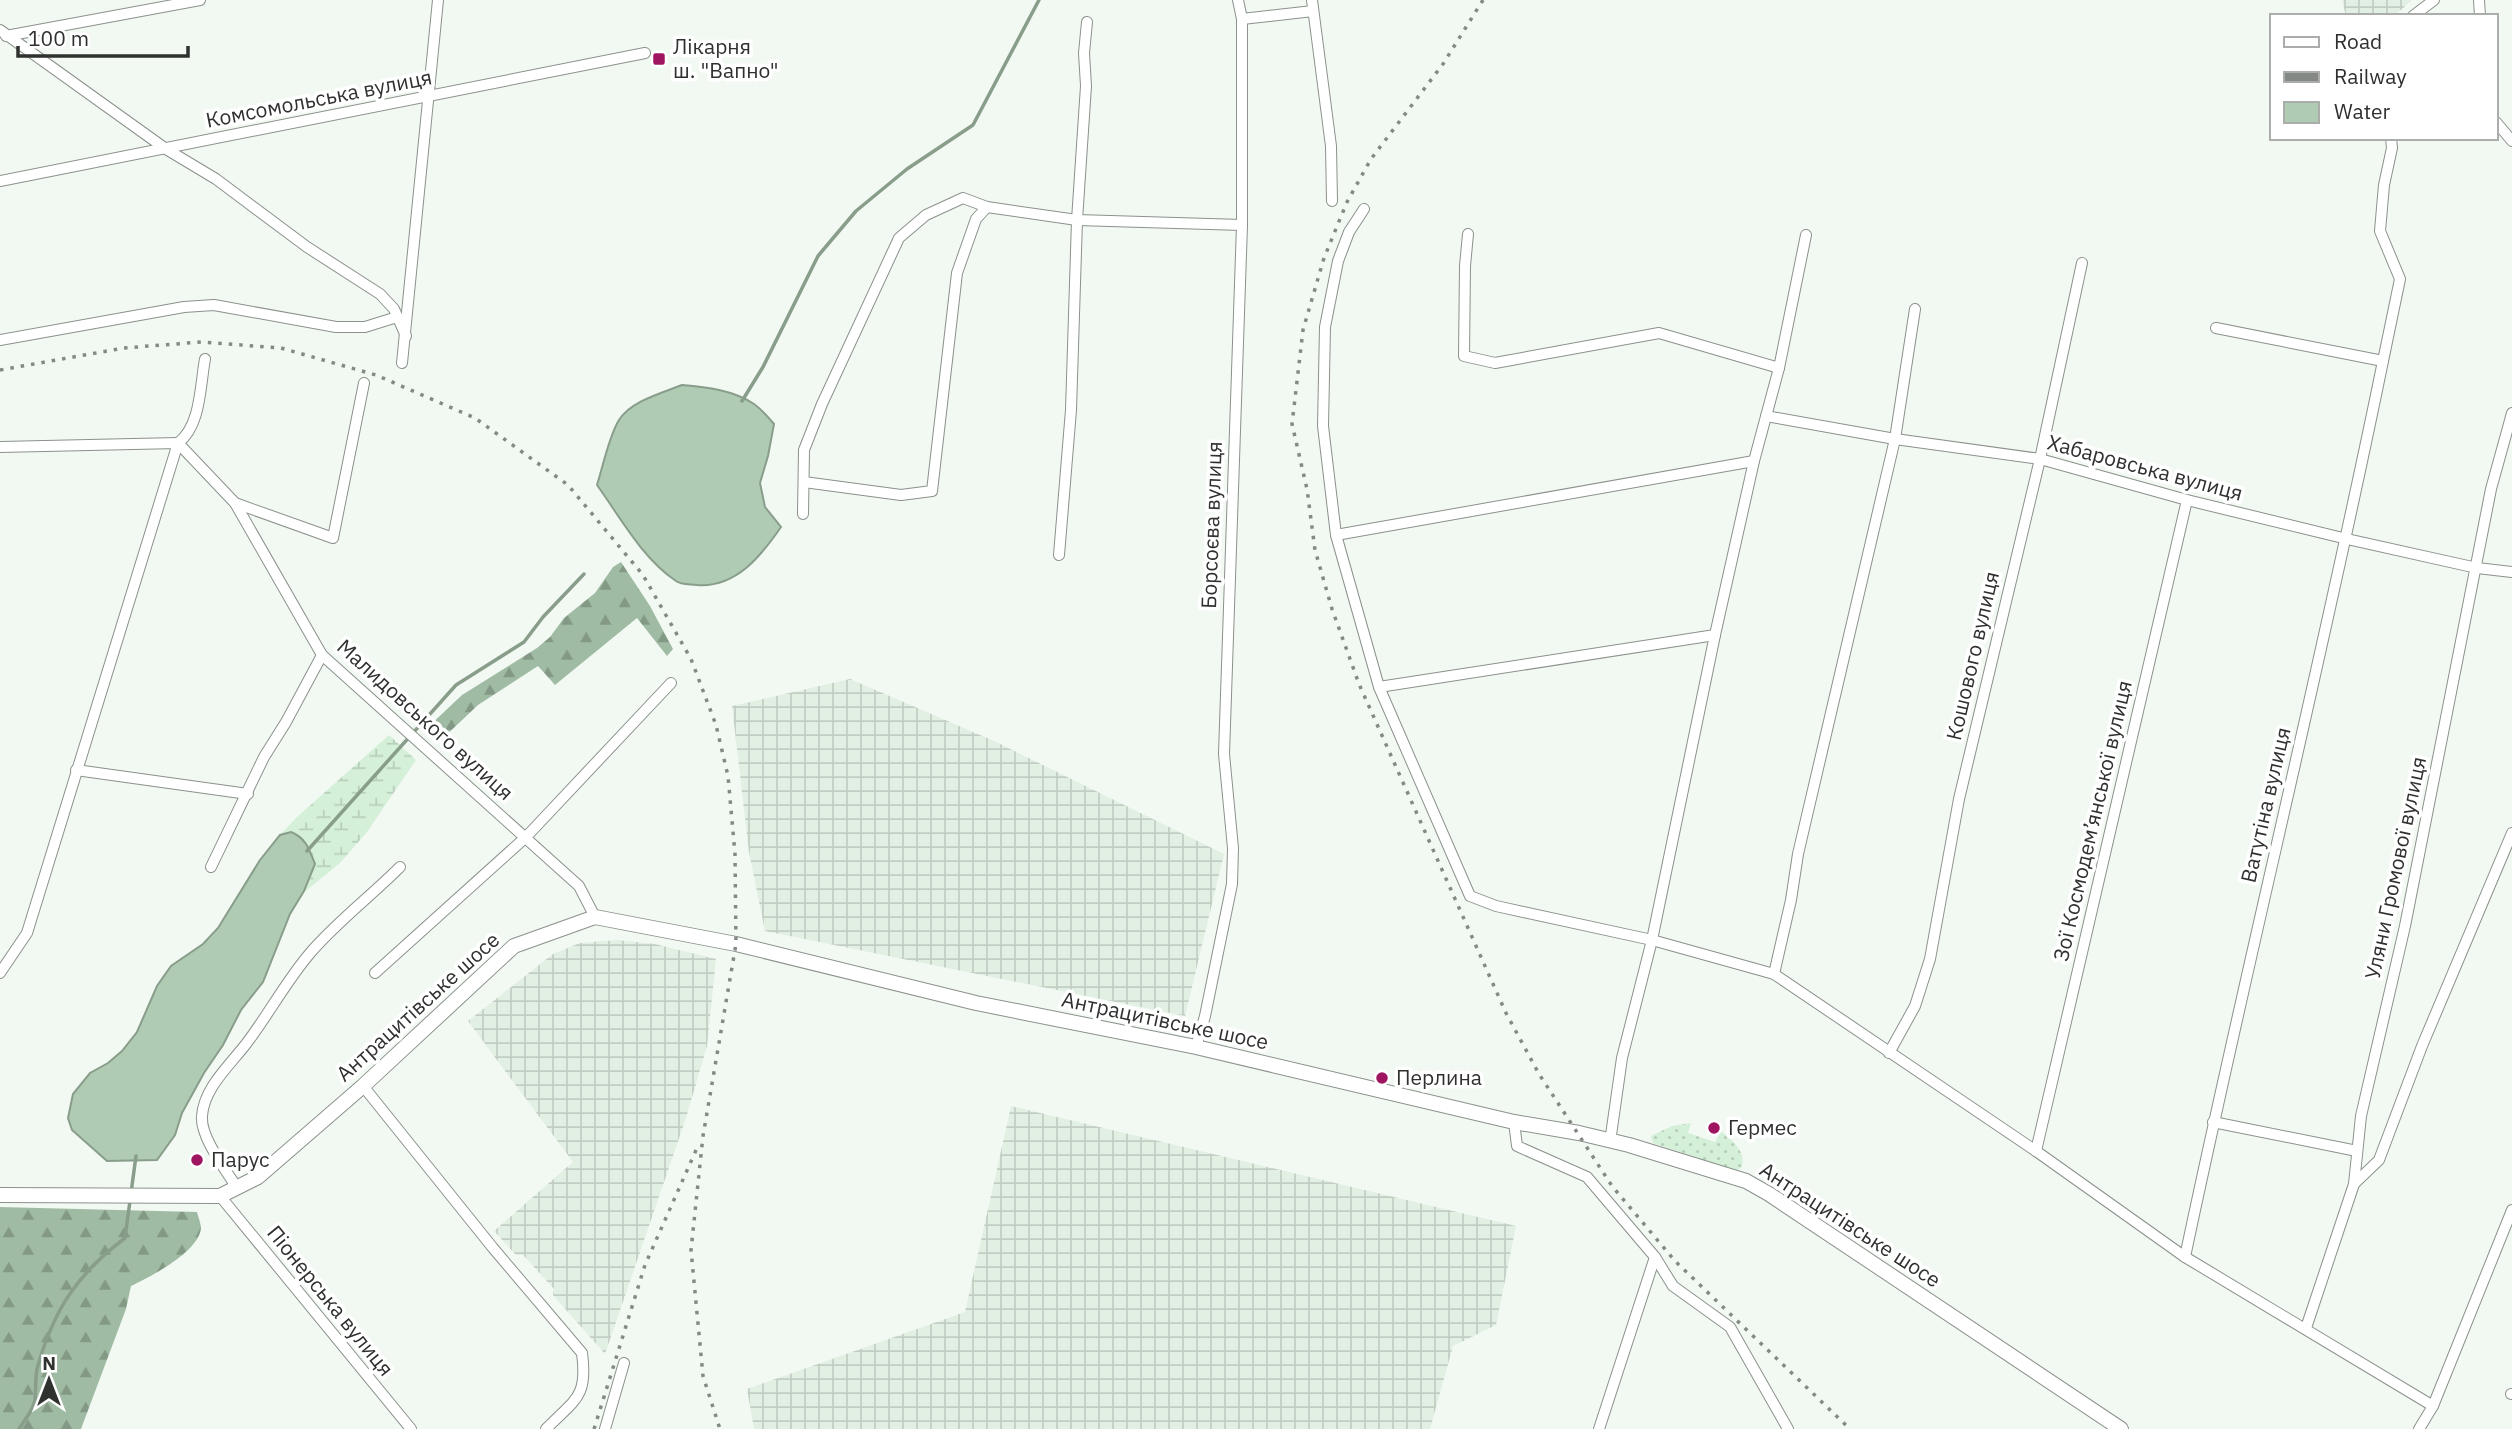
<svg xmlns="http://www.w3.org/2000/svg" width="2512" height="1429" font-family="'IBM Plex Sans',sans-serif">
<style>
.industrial{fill:url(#industrial-grid)}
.grass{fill:url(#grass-dots)}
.forest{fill:url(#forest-firs)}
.wetland{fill:url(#wetland-marsh)}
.water{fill:#b0cbb3;stroke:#899d8b;stroke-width:2}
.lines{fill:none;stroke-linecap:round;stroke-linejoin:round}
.stream{stroke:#899d8b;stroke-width:3.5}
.minor-casing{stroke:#8b918b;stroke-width:12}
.secondary-casing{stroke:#8b918b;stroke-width:16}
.minor{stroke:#fff;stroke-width:10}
.secondary{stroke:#fff;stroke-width:14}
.rail{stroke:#848985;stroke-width:3.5;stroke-dasharray:3.5 7;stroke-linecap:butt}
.poi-dot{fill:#a01560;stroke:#fff;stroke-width:2.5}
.labels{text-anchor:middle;stroke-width:7;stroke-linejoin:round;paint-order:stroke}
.poi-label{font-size:21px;fill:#2e312e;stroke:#fff;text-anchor:start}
.street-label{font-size:21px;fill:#2e312e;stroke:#fff}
</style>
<defs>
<pattern id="industrial-grid" width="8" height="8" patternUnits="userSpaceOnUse" patternTransform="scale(1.75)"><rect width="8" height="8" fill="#e2efe3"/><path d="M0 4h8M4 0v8" fill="none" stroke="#c2cdc3"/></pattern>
<pattern id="grass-dots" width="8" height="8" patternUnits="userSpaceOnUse" patternTransform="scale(1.75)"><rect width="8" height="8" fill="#d5f0d8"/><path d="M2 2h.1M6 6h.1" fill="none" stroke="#b7ceba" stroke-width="1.8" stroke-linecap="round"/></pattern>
<pattern id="forest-firs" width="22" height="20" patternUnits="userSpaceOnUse" patternTransform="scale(1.75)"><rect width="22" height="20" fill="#a0bba3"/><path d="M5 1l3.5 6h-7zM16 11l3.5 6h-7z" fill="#839985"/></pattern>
<pattern id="wetland-marsh" width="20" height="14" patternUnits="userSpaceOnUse" patternTransform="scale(1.75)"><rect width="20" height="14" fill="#d5f0d8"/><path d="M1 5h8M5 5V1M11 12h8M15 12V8" fill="none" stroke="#b7ceba"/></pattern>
</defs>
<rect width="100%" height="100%" fill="#f2f9f3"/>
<g class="industrial">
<polygon points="2342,0 2412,0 2394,16 2346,16"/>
<polygon points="850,679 994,741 1224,854 1185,1016 765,931 749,852 732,706"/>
<polygon points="617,940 655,944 716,959 707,1046 686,1118 605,1354 553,1295 554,1289 523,1255 516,1255 494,1231 573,1162 468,1021 553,954 580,943"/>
<polygon points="1011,1106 1516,1226 1496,1325 1453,1346 1430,1429 754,1429 747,1389 965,1312"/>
</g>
<path class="grass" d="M1691,1123L1688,1133L1715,1142L1721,1131C1733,1141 1746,1151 1742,1167L1735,1171L1653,1143L1651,1136L1672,1126Z"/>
<g class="forest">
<polygon points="621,562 650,606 673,649 667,656 637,618 555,685 538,666 478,705 441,740 426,729 462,695 537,648 550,637 564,618 595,593 613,567"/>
<path d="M0,1207L197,1212C198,1216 201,1224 201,1228C199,1252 150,1277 131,1286L126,1309L81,1429H0Z"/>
</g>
<polygon class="wetland" points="389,735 416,760 367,832 340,863 302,894 315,864 280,835 297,817"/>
<g class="water">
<path d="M682,385C706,387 733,390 754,404C761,409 768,417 774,424L768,456L760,483L765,507L781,527C761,556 736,588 697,585C690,584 681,585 676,581C642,558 620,517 597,485C603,466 609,436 619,420C631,401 662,393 682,385Z"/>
<path d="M291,832C306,838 309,849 315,864L304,891L290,914L263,982L241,1010L223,1045L204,1073L182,1113L175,1135L157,1160L107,1161L72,1130L68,1118L73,1094L90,1073L108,1063L122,1051L137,1032L157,986L171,966L203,944L218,928L260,860L280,835Z"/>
</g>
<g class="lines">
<g class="stream">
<polyline points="742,401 763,367 818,256 856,211 907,169 973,125 1039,0"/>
<polyline points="307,851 456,685 524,642 543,617 584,574"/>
<polyline points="131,1193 136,1156"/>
<path d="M19,1429C24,1421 33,1410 35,1401C36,1390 35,1380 37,1369C53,1311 76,1275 125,1238L130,1201"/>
</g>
<g class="minor-casing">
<g id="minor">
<polyline points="1312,0 1331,146 1332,201"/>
<polyline points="2479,0 2480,16"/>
<polyline points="2413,16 2434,0"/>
<polyline points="1242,19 1313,11"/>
<polyline points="0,30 166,149 216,179 307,247 380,294 394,309 406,336"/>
<polyline points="6,36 200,0"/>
<polyline points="2496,122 2512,141"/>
<polyline points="0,181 645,53"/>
<polyline points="1364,209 1349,232 1338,261 1325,327 1323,426 1336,535 1379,687 1470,896 1496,906 1652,940 1774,974 2036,1151 2185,1257 2433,1406 2419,1429"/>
<polyline points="1468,234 1465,266 1464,356 1495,363 1659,333 1779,368"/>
<polyline points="2216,328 2383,361 2400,279 2380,231 2384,185 2392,148 2391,138"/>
<polyline points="0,340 184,307 214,305 336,327 365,327 397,317"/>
<polyline points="402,363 438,0"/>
<polyline points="1766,416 1895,439 2040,459 2187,500 2347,539 2477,568 2512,572"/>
<polyline points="0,447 178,443 235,503 322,655 579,886 595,917"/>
<polyline points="804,482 901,495 932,491 957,273 976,219 987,207 1077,220 1242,225"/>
<polyline points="235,503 333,538 364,383"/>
<polyline points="803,514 804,450 822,404 899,238 926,215 963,198 987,207"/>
<polyline points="1336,535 1754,461"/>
<polyline points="1059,555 1071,410 1077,220 1086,86 1084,53 1087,22"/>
<polyline points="1379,687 1715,635"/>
<polyline points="76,770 248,794"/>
<polyline points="211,867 264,757 286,722 322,655"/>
<path d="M0,973L27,933L178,443C201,426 200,386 205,359"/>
<polyline points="375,973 526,837 671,683"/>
<polyline points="1774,974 1791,900 1798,854 1895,439 1915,309"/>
<polyline points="1196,1047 1205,1016 1232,884 1233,848 1224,754 1242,225 1242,19 1238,0"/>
<polyline points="1889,1053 1915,1006 1930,959 1959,799 2040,459 2082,263"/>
<path d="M363,1086L493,1248L582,1353C588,1398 575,1399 546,1429"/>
<polyline points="1514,1122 1517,1146 1587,1177 1655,1257 1673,1286 1730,1327 1788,1429"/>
<polyline points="2213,1122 2357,1151"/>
<polyline points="1610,1142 1622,1058 1652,940 1715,635 1754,461 1779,368 1806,235"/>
<polyline points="2036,1151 2187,500"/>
<polyline points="2354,1184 2379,1160 2422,1046 2512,833"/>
<path d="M237,1188C226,1170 200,1137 202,1116C204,1088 229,1066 246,1044C269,1014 286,981 311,952C338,921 371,896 400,867"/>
<polyline points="220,1196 411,1429"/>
<path d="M2185,1257C2248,958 2322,661 2383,361"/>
<polyline points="2306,1328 2354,1184 2361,1116 2405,926 2491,489 2512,413"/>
<polyline points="2511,1394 2512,1394"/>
<polyline points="2433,1406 2512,1210"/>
<polyline points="605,1429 624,1363"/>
<polyline points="1599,1429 1655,1257"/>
</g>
</g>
<g class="secondary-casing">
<polyline id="secondary" points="0,1195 220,1196 258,1177 363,1086 514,946 595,917 736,944 976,1003 1196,1047 1514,1122 1579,1133 1629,1145 1746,1181 1769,1194 2121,1429"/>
</g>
<use href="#minor" class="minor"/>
<use href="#secondary" class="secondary"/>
<g class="rail">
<polyline points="1483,0 1443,64 1371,159 1347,202 1324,258 1303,330 1292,424 1307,489 1315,550 1332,609 1359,684 1506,1013 1539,1074 1612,1186 1675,1261 1850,1429"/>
<polyline points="0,370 124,348 201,342 281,348 376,375 475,418 568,485 643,575 691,659 716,725 728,776 735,854 736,944 703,1136 691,1250 703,1376 720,1429"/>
<polyline points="594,1429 645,1265 697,1148"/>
</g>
</g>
<g class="poi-dot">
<rect x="652" y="52" width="14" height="14" rx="3.5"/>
<circle cx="1382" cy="1078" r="7"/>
<circle cx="1714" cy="1128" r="7"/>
<circle cx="197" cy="1160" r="7"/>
</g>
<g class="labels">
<g class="poi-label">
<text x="673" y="54">Лікарня<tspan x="673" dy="24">ш. "Вапно"</tspan></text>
<text x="1396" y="1085">Перлина</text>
<text x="1728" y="1135">Гермес</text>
<text x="211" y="1167">Парус</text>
</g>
<g class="street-label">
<text transform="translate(319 99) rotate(-11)" y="7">Комсомольська вулиця</text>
<text transform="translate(2145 468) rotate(15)" y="7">Хабаровська вулиця</text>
<text transform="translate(1212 525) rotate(-88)" y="7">Борсоєва вулиця</text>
<text transform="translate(1973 656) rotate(-77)" y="7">Кошового вулиця</text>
<text transform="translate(425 720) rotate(42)" y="7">Малидовського вулиця</text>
<text transform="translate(2266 805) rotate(-77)" y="7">Ватутіна вулиця</text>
<text transform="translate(2093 821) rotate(-77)" y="7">Зої Космодем’янської вулиця</text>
<text transform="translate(2396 868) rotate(-78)" y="7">Уляни Громової вулиця</text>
<text transform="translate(418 1007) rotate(-42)" y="7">Антрацитівське шосе</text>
<text transform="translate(1165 1021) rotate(12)" y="7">Антрацитівське шосе</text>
<text transform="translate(1850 1225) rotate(33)" y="7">Антрацитівське шосе</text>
<text transform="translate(330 1301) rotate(51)" y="7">Піонерська вулиця</text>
</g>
</g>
<rect x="2270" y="14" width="228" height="126" fill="#ffffff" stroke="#abadab" stroke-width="2"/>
<rect x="2284" y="37" width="35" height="10" fill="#ffffff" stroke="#abadab" stroke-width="2"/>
<text x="2334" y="49" font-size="21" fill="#2e312e">Road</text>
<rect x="2284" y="72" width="35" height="10" fill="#848985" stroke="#abadab" stroke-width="2"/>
<text x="2334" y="84" font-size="21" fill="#2e312e">Railway</text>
<rect x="2284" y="102" width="35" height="21" fill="#b0cbb3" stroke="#abadab" stroke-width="2"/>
<text x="2334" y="119" font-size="21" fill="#2e312e">Water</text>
<g transform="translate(49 1380)" stroke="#ffffff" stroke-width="5" paint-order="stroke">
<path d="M0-5L12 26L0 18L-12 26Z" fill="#2e312e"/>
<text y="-10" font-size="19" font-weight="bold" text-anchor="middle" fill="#2e312e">N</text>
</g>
<path d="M18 46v10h170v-10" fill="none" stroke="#2e312e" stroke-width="3.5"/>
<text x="28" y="46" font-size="21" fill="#2e312e" stroke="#ffffff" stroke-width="5" paint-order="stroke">100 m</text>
</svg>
